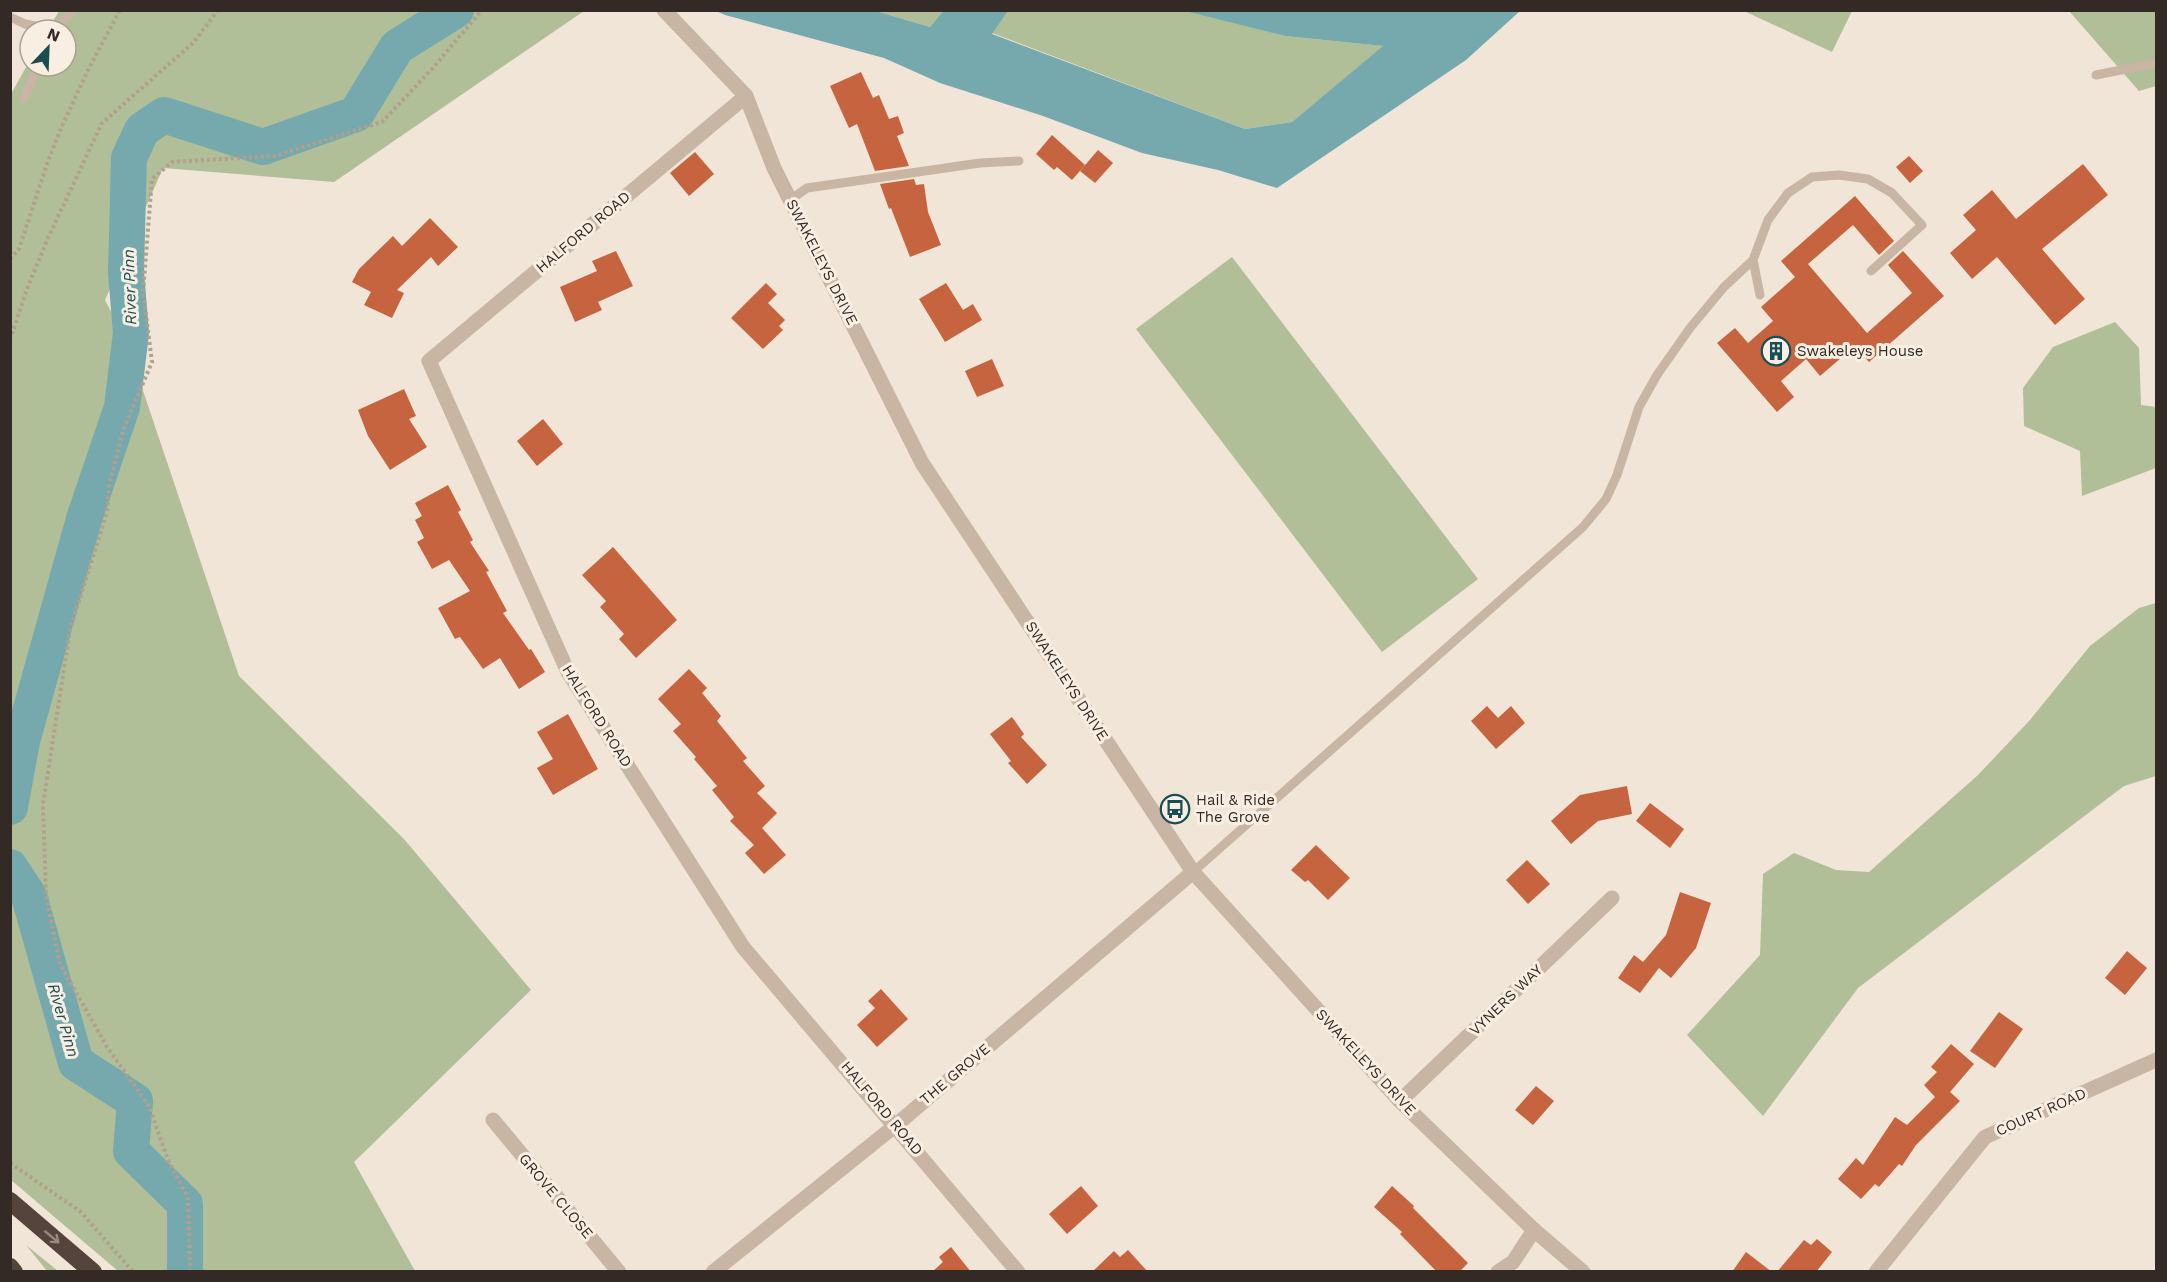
<svg xmlns="http://www.w3.org/2000/svg" width="2167" height="1282" font-family="'Work Sans',sans-serif">
<style>
.green{fill:#b0bf97}
.water{fill:#76a9ad}
.lines{fill:none;stroke-linecap:round;stroke-linejoin:round}
.river{stroke:#76a9ad;stroke-width:36}
.building{fill:#c5643f}
.path{stroke:#b39f8d;stroke-width:4;stroke-dasharray:3 3;stroke-linecap:butt}
.lane{stroke:#c8b5a3;stroke-width:9}
.street{stroke:#c8b5a3;stroke-width:15}
.highway{stroke:#54443c;stroke-width:18}
.oneway{stroke:#96887e}
.labels{text-anchor:middle;stroke-width:6;stroke-linejoin:round;paint-order:stroke}
.street-label{font-size:15px;fill:#332a25;stroke:#f8efe2}
.poi-label{font-size:15px;fill:#332a25;stroke:#f8efe2;text-anchor:start}
.water-label{font-size:16px;font-style:italic;fill:#1b4e54;stroke:#f8efe2}
</style>
<rect width="100%" height="100%" fill="#f0e5d6"/>
<g class="green">
<polygon points="1185,10 1285,36 1384,46 1292,122 1245,129 992,33 1008,11"/>
<polygon points="59,11 584,11 334,182 163,168 105,300 127,343 239,676 404,839 531,990 354,1162 415,1271 118,1271 11,1180 11,94 30,60 30,66 66,66 66,30 48,30"/>
<polygon points="876,11 943,11 930,27"/>
<polygon points="1744,11 1852,11 1832,52"/>
<polygon points="2069,11 2156,11 2156,86 2139,91"/>
<polygon points="1232,257 1478,579 1382,652 1136,329"/>
<polygon points="2115,322 2139,348 2141,405 2156,407 2156,468 2082,496 2080,451 2024,426 2023,388 2053,347"/>
<polygon points="2156,603 2156,776 2124,786 1858,988 1763,1116 1687,1035 1760,955 1763,874 1794,853 1836,870 1869,872 1978,775 2030,720 2090,646 2139,608"/>
<polygon points="26,1245 58,1271 47,1271"/>
</g>
<polygon class="water" points="716,11 876,11 930,27 943,11 1008,11 992,34 1245,129 1292,122 1383,46 1285,36 1185,11 1520,11 1466,60 1277,188 1218,170 1142,153 1043,116 940,83 884,58 725,15"/>
<g class="lines">
<g class="river">
<polyline points="10,807 22,741 84,519 122,407 131,333 126,272 129,158 142,130 164,115 263,147 356,114 397,47 456,10"/>
<polyline points="10,867 29,896 76,1063 135,1101 131,1151 185,1204 185,1272"/>
</g>
</g>
<g class="building">
<polygon points="861,72 873,98 879,95 889,119 898,116 904,133 897,136 909,166 875,171 857,124 849,128 830,86"/>
<polygon points="1052,135 1085,165 1072,180 1057,167 1054,170 1036,154"/>
<polygon points="1098,150 1113,163 1095,183 1080,171"/>
<polygon points="695,152 714,174 689,196 670,173"/>
<polygon points="1909,156 1923,171 1910,183 1896,167"/>
<polygon points="2083,164 2108,195 2042,249 2085,299 2055,325 1997,257 1972,279 1950,253 1976,230 1963,215 1992,190 2016,219"/>
<polygon points="914,179 916,185 924,184 928,212 941,245 910,257 891,208 889,209 880,184"/>
<polygon points="1855,196 1894,241 1879,255 1853,225 1808,264 1867,333 1912,293 1888,265 1903,251 1944,296 1869,362 1855,346 1820,376 1806,359 1781,381 1794,397 1777,412 1717,343 1735,328 1748,343 1773,321 1761,307 1795,277 1781,261"/>
<polygon points="430,218 458,247 438,266 431,257 397,290 404,293 392,318 364,305 371,292 352,282 359,269 393,236 402,246"/>
<polygon points="616,251 633,286 598,302 602,310 575,322 560,287 597,271 592,261"/>
<polygon points="766,283 777,294 768,303 785,320 779,326 783,330 763,349 731,318"/>
<polygon points="946,283 963,310 973,304 982,320 945,342 919,299"/>
<polygon points="992,359 1004,386 977,397 965,371"/>
<polygon points="404,389 416,416 409,419 427,447 390,470 368,436 358,410"/>
<polygon points="543,419 563,444 537,466 517,441"/>
<polygon points="448,485 461,510 458,512 473,540 470,542 489,571 486,572 507,611 503,613 529,650 531,649 545,672 519,689 500,658 483,669 460,637 455,639 438,608 470,591 449,560 432,569 417,542 424,538 415,520 422,516 415,503"/>
<polygon points="613,547 677,620 636,658 619,639 624,634 600,607 606,601 582,575"/>
<polygon points="689,669 707,688 702,693 721,716 717,721 747,758 743,761 765,786 757,793 777,813 762,828 786,855 764,874 745,853 754,845 730,821 734,817 712,790 717,786 694,759 696,757 673,731 681,724 658,699"/>
<polygon points="1487,706 1498,718 1511,706 1525,723 1496,749 1471,721"/>
<polygon points="568,714 598,769 553,795 537,768 553,759 537,732"/>
<polygon points="1012,717 1024,734 1021,737 1047,765 1027,784 1008,763 1011,761 990,734"/>
<polygon points="1627,786 1632,814 1598,821 1571,844 1551,821 1580,795"/>
<polygon points="1650,803 1684,829 1670,848 1636,821"/>
<polygon points="1316,845 1350,878 1328,900 1308,880 1305,882 1291,870"/>
<polygon points="1527,860 1550,884 1528,904 1506,880"/>
<polygon points="1680,892 1711,903 1696,948 1671,978 1659,968 1640,993 1618,978 1634,955 1643,962 1666,935"/>
<polygon points="2127,951 2147,968 2125,995 2105,978"/>
<polygon points="881,989 908,1019 877,1047 857,1025 875,1008 868,1001"/>
<polygon points="1999,1012 2023,1029 1995,1068 1970,1051"/>
<polygon points="1951,1044 1974,1064 1950,1092 1960,1101 1916,1145 1902,1166 1899,1164 1879,1187 1875,1184 1861,1199 1838,1179 1856,1158 1863,1165 1895,1117 1907,1125 1935,1097 1924,1085 1937,1072 1931,1067"/>
<polygon points="1536,1086 1554,1101 1533,1125 1515,1110"/>
<polygon points="1081,1186 1098,1206 1067,1234 1049,1214"/>
<polygon points="1392,1186 1414,1206 1413,1208 1468,1263 1459,1272 1437,1272 1400,1234 1402,1232 1374,1207"/>
<polygon points="1817,1239 1832,1252 1816,1272 1777,1272 1804,1240 1811,1245"/>
<polygon points="951,1247 971,1272 932,1272 943,1262 939,1257"/>
<polygon points="1128,1250 1148,1272 1092,1272 1114,1251 1120,1257"/>
<polygon points="1746,1252 1772,1272 1732,1272"/>
</g>
<g class="lines">
<g class="path">
<polyline points="10,259 19,249 48,161 63,124 89,68 120,10"/>
<polyline points="10,340 27,289 48,238 102,123 193,43 218,10"/>
<polyline points="10,1163 81,1212 133,1272"/>
<polyline points="190,1272 188,1198 168,1160 149,1106 107,1047 60,964 46,895 43,804 70,630 107,512 110,481 124,428 152,362 143,292 152,179 172,162 275,156 382,122 432,69 482,10"/>
</g>
<g class="lane">
<polyline points="10,17 25,24 55,30 73,10"/>
<polyline points="2096,75 2156,63"/>
<polyline points="24,99 38,66"/>
<polyline points="790,200 807,188 980,163 1019,161"/>
<polyline points="1753,260 1760,295"/>
<polyline points="1193,872 1583,527 1606,499 1617,475 1639,407 1657,375 1690,328 1724,287 1753,260 1768,220 1788,193 1812,177 1839,175 1868,179 1892,193 1922,225 1871,271"/>
</g>
<g class="street">
<polyline points="664,10 746,96 774,168 922,463 1193,872 1400,1101 1534,1230 1583,1272"/>
<polyline points="746,96 429,361 568,672 743,947 1018,1272"/>
<polyline points="1400,1101 1612,898"/>
<polyline points="493,1120 619,1272"/>
<polyline points="713,1272 896,1125 1193,872"/>
<polyline points="1498,1272 1513,1262 1534,1230"/>
<polyline points="1876,1272 1985,1137 2156,1060"/>
</g>
<g class="highway">
<polyline points="10,1201 93,1272"/>
<polyline points="10,1267 14,1272"/>
</g>
</g>
<defs><path id="oneway-shaft" d="M-6 0H5M1.5-3L5.5 0L1.5 3" fill="none" stroke-width="1.6" stroke-linecap="round" stroke-linejoin="round" transform="scale(1.5)"/></defs>
<use class="oneway" href="#oneway-shaft" transform="translate(52 1237) rotate(40)"/>
<defs>
<g id="building-ring" transform="scale(1.5)"><circle r="9.5" fill="#f8efe2" stroke="#1b4e54" stroke-width="1.5"/><path d="M-4-6H4V6H1V3H-1V6H-4ZM-2.5-4.3h1.7v1.8h-1.7ZM.8-4.3h1.7v1.8H.8ZM-2.5-1h1.7V.8h-1.7ZM.8-1h1.7V.8H.8Z" fill="#1b4e54"/></g>
<g id="bus-ring" transform="scale(1.5)"><circle r="9.5" fill="#f8efe2" stroke="#1b4e54" stroke-width="1.5"/><path d="M-5-6H5V4H4V6H2V4H-2V6H-4V4H-5ZM-3.5-4V0h7V-4ZM-3.5 1.2v1.5H-2V1.2ZM2 1.2v1.5H3.5V1.2Z" fill="#1b4e54"/></g>
</defs>
<g fill-rule="evenodd">
<use href="#building-ring" x="1776" y="351"/>
<use href="#bus-ring" x="1175" y="809"/>
</g>
<g class="labels">
<g class="street-label">
<text transform="translate(583 232) rotate(-40)" y="5">HALFORD ROAD</text>
<text transform="translate(822 262) rotate(63)" y="5">SWAKELEYS DRIVE</text>
<text transform="translate(1067 681) rotate(57)" y="5">SWAKELEYS DRIVE</text>
<text transform="translate(597 716) rotate(58)" y="5">HALFORD ROAD</text>
<text transform="translate(1506 1000) rotate(-44)" y="5">VYNERS WAY</text>
<text transform="translate(1366 1062) rotate(47)" y="5">SWAKELEYS DRIVE</text>
<text transform="translate(955 1074) rotate(-40)" y="5">THE GROVE</text>
<text transform="translate(882 1108) rotate(50)" y="5">HALFORD ROAD</text>
<text transform="translate(2041 1112) rotate(-24)" y="5">COURT ROAD</text>
<text transform="translate(556 1196) rotate(50)" y="5">GROVE CLOSE</text>
</g>
<g class="poi-label">
<text x="1797" y="356">Swakeleys House</text>
<text x="1196" y="805">Hail &amp; Ride<tspan x="1196" dy="17">The Grove</tspan></text>
</g>
<g class="water-label">
<text transform="translate(129 287) rotate(-92)" y="6">River Pinn</text>
<text transform="translate(64 1020) rotate(74)" y="6">River Pinn</text>
</g>
</g>
<rect width="2167" height="1282" fill="none" stroke="#332a25" stroke-width="24"/>
<g transform="translate(48 48) rotate(23)"><circle r="28" fill="#f8efe2" stroke="#a9a096" stroke-width="1.5"/>
<path d="M0-4.5L10 22L0 15L-10 22Z" fill="#1b4e54"/>
<text y="-9" font-size="16" font-weight="bold" text-anchor="middle" fill="#332a25">N</text>
</g>
</svg>
